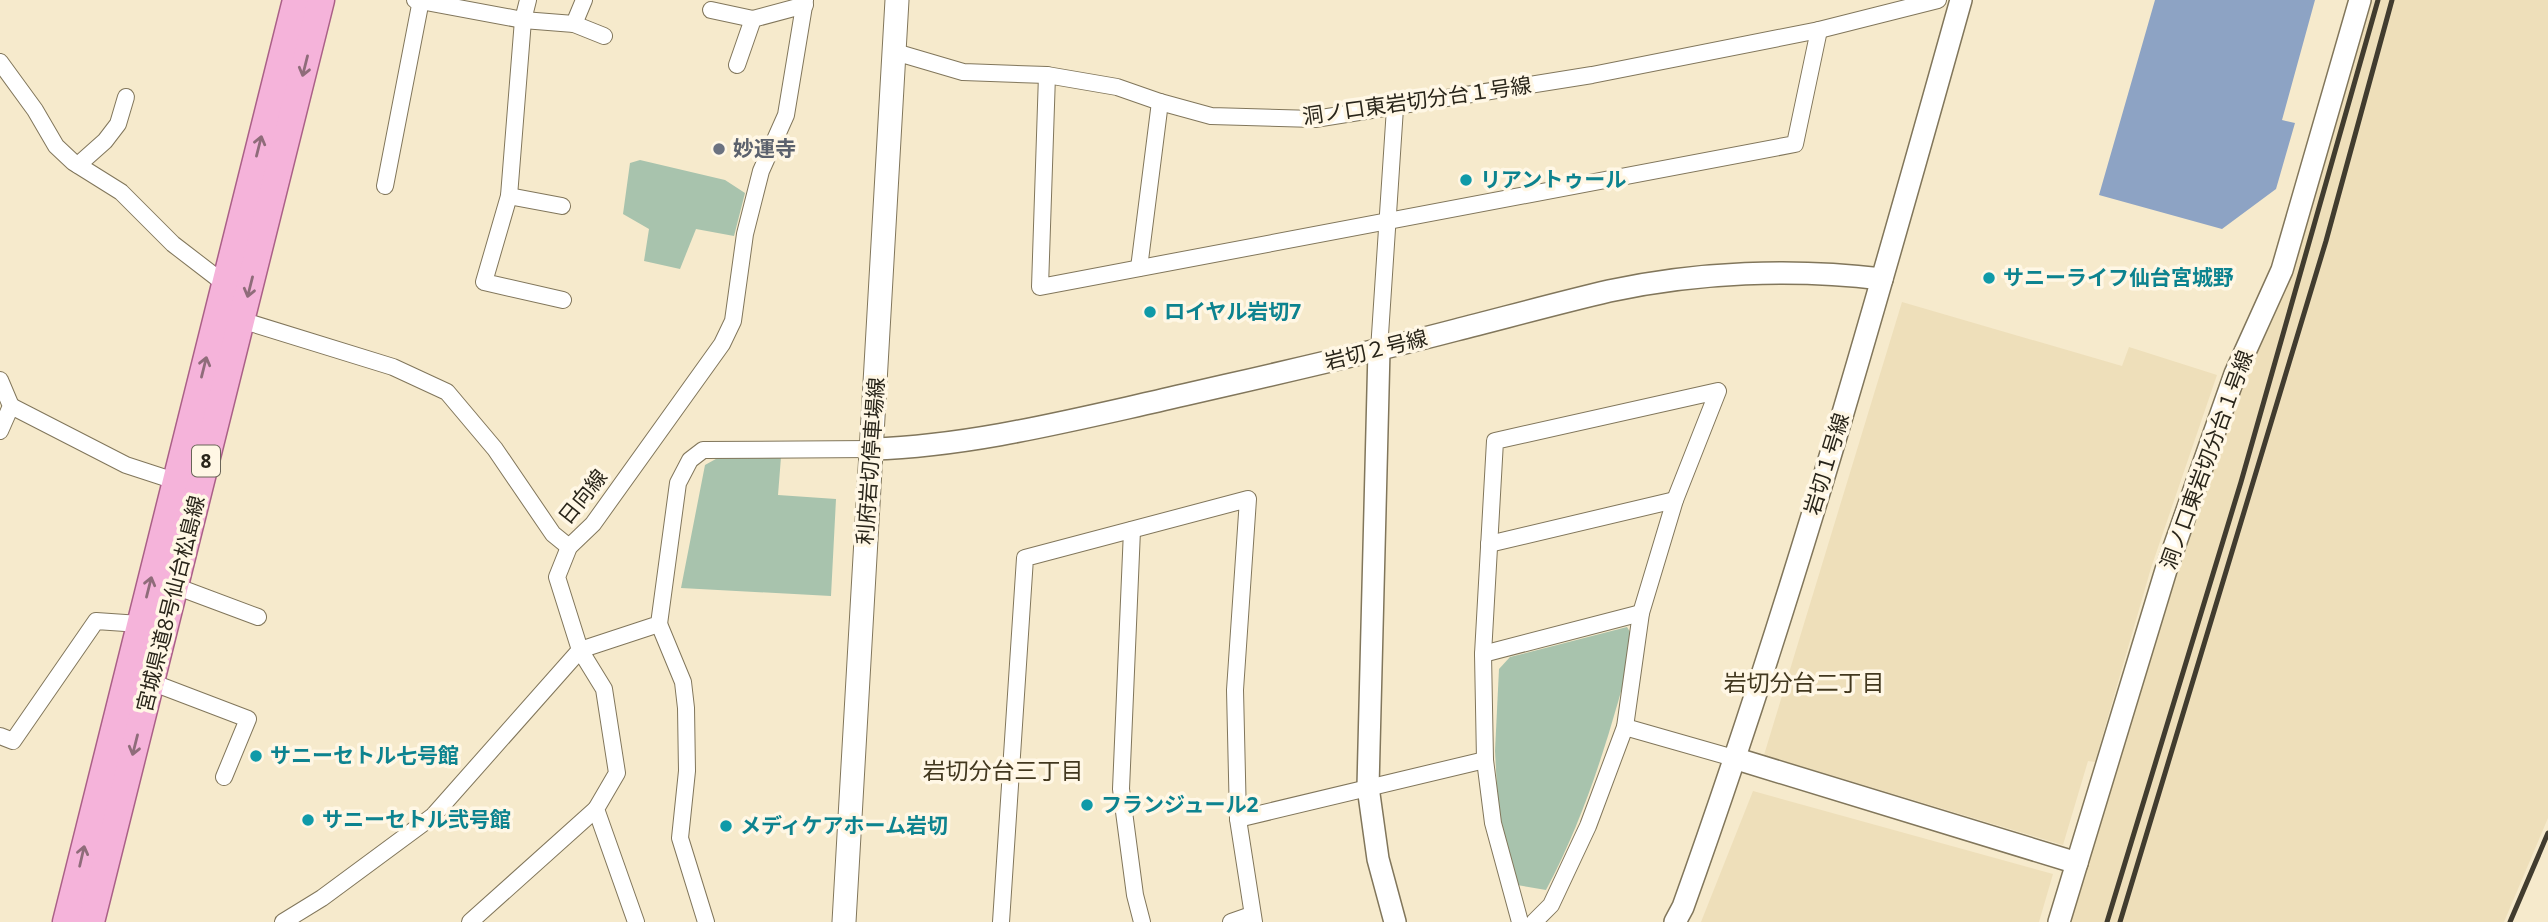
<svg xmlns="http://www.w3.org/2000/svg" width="2548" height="922" font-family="'Open Sans','Noto Sans JP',sans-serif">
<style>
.built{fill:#eedfba}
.green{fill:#a8c3ad}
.water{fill:#8da3c4}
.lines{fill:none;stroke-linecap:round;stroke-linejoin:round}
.minor-casing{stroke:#81765b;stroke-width:18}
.tertiary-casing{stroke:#81765b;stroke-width:24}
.secondary-casing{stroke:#81765b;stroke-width:25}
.primary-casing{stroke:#aa6087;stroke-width:29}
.minor{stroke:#fff;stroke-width:16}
.tertiary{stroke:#fff;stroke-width:21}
.secondary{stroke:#fff;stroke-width:23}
.primary{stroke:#f5b3da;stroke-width:26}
.rail{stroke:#413c2f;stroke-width:5}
.oneway{stroke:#8f6c7a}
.worship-dot{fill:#6b7280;stroke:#fff7e5;stroke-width:2.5}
.culture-dot{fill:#0f9aa8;stroke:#fff7e5;stroke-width:2.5}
.labels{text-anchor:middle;stroke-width:7;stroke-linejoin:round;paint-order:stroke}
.shield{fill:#fff7e5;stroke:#696457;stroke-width:2}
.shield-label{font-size:19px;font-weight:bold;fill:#29251a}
.street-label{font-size:21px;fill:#29251a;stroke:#fff7e5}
.worship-label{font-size:21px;font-weight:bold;fill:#5b616d;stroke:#fff7e5;text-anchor:start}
.culture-label{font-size:21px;font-weight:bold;fill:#0d838f;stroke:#fff7e5;text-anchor:start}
.neighbourhood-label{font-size:23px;fill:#42381f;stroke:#fff7e5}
</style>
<rect width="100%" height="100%" fill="#f6eacc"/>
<g class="built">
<polygon points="2370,0 2548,0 2548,818 2504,922 2070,922 2181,551 2256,351 2290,276"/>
<polygon points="1902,302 2122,366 2129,347 2217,375 2151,568 2095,762 2088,761 2063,845 1764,755"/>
<polygon points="1753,791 2053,874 2039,922 1701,922"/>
</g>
<g class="green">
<polygon points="640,160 725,180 745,193 734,236 696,229 680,269 644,261 649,229 623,214 630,163"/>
<polygon points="723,455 781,457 778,495 836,499 831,596 681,588 705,465"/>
<path d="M1627,627L1635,640C1612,727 1588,811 1546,890L1517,885L1498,807L1495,751L1499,669L1510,657Z"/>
</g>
<polygon class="water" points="2155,0 2315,0 2282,120 2295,123 2276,189 2222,229 2099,195"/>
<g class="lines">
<g class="minor-casing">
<g id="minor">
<polyline points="415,0 523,20 574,24 604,36"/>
<polyline points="528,0 523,20 509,196 484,282 563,300"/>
<polyline points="711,10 753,19"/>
<polyline points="574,24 584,0"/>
<polyline points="895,52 963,72 1047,75 1117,87 1160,102 1211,116 1315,119 1592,75 1819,30 1938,0"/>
<polyline points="0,62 35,110 56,146 73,162 121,192 173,244 225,284"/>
<polyline points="737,65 753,19 805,5"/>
<polyline points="1047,75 1040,287 1795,144 1819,30"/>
<polyline points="78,165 105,141 118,124 126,97"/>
<polyline points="385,186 421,0"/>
<polyline points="509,196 562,206"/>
<polyline points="1139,268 1160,102"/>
<polyline points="241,320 393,367 447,392 495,449 553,534 569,547"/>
<polyline points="1379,350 1395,108"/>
<polyline points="0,380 11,406 0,431"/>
<polyline points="11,406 126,465 175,481"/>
<polyline points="1132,530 1121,789 1135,895 1142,922"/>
<polyline points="1489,544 1675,500"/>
<polyline points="175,586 258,617"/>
<polyline points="659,624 683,682 686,708 687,771 680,838 706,922"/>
<polyline points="580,650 659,624 678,483 690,460 703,450 872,449"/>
<polyline points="1483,654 1641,613"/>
<polyline points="151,682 248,719 224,777"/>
<polyline points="1625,727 1737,759"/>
<polyline points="0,736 13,741 96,621 140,624"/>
<polyline points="1238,819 1485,760"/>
<polyline points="283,922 322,898 433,816 580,650"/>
<polyline points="470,922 596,809"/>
<polyline points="636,922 596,809 617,773 604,689 580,650 557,577 569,547 593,524 722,344 733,321 745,234 761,171 786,115 805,0"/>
<polyline points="1001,922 1025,558 1248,499 1235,690 1238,819 1254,922"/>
<polyline points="1231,922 1251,915"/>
<polyline points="1520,922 1493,823 1485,760 1483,654 1495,441 1718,391 1675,500 1641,613 1625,727 1588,826 1551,905 1534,922"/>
</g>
</g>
<g class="tertiary-casing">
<g id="tertiary">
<polyline points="1379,350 1368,787 1378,859 1395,922"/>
<path d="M872,449C968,446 1064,422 1158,401C1257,378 1357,356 1456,330C1507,317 1558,303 1609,291C1697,272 1793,268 1882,279"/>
<polyline points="1737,759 2077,863"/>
<path d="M1675,922L1683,907C1790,609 1876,304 1961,0"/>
<polyline points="2059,922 2166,570 2235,374 2282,270 2360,0"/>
</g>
</g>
<g class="secondary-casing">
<polyline id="secondary" points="844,922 897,0"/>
</g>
<g class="primary-casing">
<g id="primary">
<polyline points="66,922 296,0"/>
<polyline points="91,922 321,0"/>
</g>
</g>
<use href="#minor" class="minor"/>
<use href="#tertiary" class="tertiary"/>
<use href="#secondary" class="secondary"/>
<use href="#primary" class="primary"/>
<g class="rail">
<polyline points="2107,922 2241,482 2378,0"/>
<polyline points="2120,922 2326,241 2392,0"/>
<polyline points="2510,922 2548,833"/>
</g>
</g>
<defs><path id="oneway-shaft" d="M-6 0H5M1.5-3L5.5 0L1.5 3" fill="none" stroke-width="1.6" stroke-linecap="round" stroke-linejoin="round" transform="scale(1.75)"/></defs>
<g class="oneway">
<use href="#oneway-shaft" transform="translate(305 66) rotate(104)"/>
<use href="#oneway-shaft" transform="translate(259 146) rotate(-76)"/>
<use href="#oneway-shaft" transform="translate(250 287) rotate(104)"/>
<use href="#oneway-shaft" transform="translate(204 367) rotate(-76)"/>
<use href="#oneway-shaft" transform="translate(149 587) rotate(-76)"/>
<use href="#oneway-shaft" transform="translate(135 745) rotate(104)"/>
<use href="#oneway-shaft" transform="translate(82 856) rotate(-77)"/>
</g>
<circle class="worship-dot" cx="719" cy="149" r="7"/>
<g class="culture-dot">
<circle cx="1466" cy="180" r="7"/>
<circle cx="1989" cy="278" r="7"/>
<circle cx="1150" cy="312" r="7"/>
<circle cx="256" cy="756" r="7"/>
<circle cx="1087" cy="805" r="7"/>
<circle cx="308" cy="820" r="7"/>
<circle cx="726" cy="826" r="7"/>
</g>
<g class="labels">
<rect class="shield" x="192" y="445.5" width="28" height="31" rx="5"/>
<g class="shield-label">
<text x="206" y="468">8</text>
</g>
<g class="street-label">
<text transform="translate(1417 101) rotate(-8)" y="7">洞ノ口東岩切分台１号線</text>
<text transform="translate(1376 350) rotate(-14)" y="7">岩切２号線</text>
<text transform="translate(2207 460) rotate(-70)" y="7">洞ノ口東岩切分台１号線</text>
<text transform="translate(871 461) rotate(-86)" y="7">利府岩切停車場線</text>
<text transform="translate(1827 464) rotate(-73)" y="7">岩切１号線</text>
<text transform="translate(583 497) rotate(-51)" y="7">日向線</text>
<text transform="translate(171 604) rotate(-76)" y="7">宮城県道8号仙台松島線</text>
</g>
<g class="worship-label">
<text x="733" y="156">妙運寺</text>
</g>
<g class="culture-label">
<text x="1480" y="187">リアントゥール</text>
<text x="2003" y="285">サニーライフ仙台宮城野</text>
<text x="1164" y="319">ロイヤル岩切7</text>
<text x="270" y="763">サニーセトル七号館</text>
<text x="1101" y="812">フランジュール2</text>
<text x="322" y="827">サニーセトル弐号館</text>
<text x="740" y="833">メディケアホーム岩切</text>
</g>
<g class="neighbourhood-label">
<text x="1804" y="691">岩切分台二丁目</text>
<text x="1003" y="779">岩切分台三丁目</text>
</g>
</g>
</svg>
